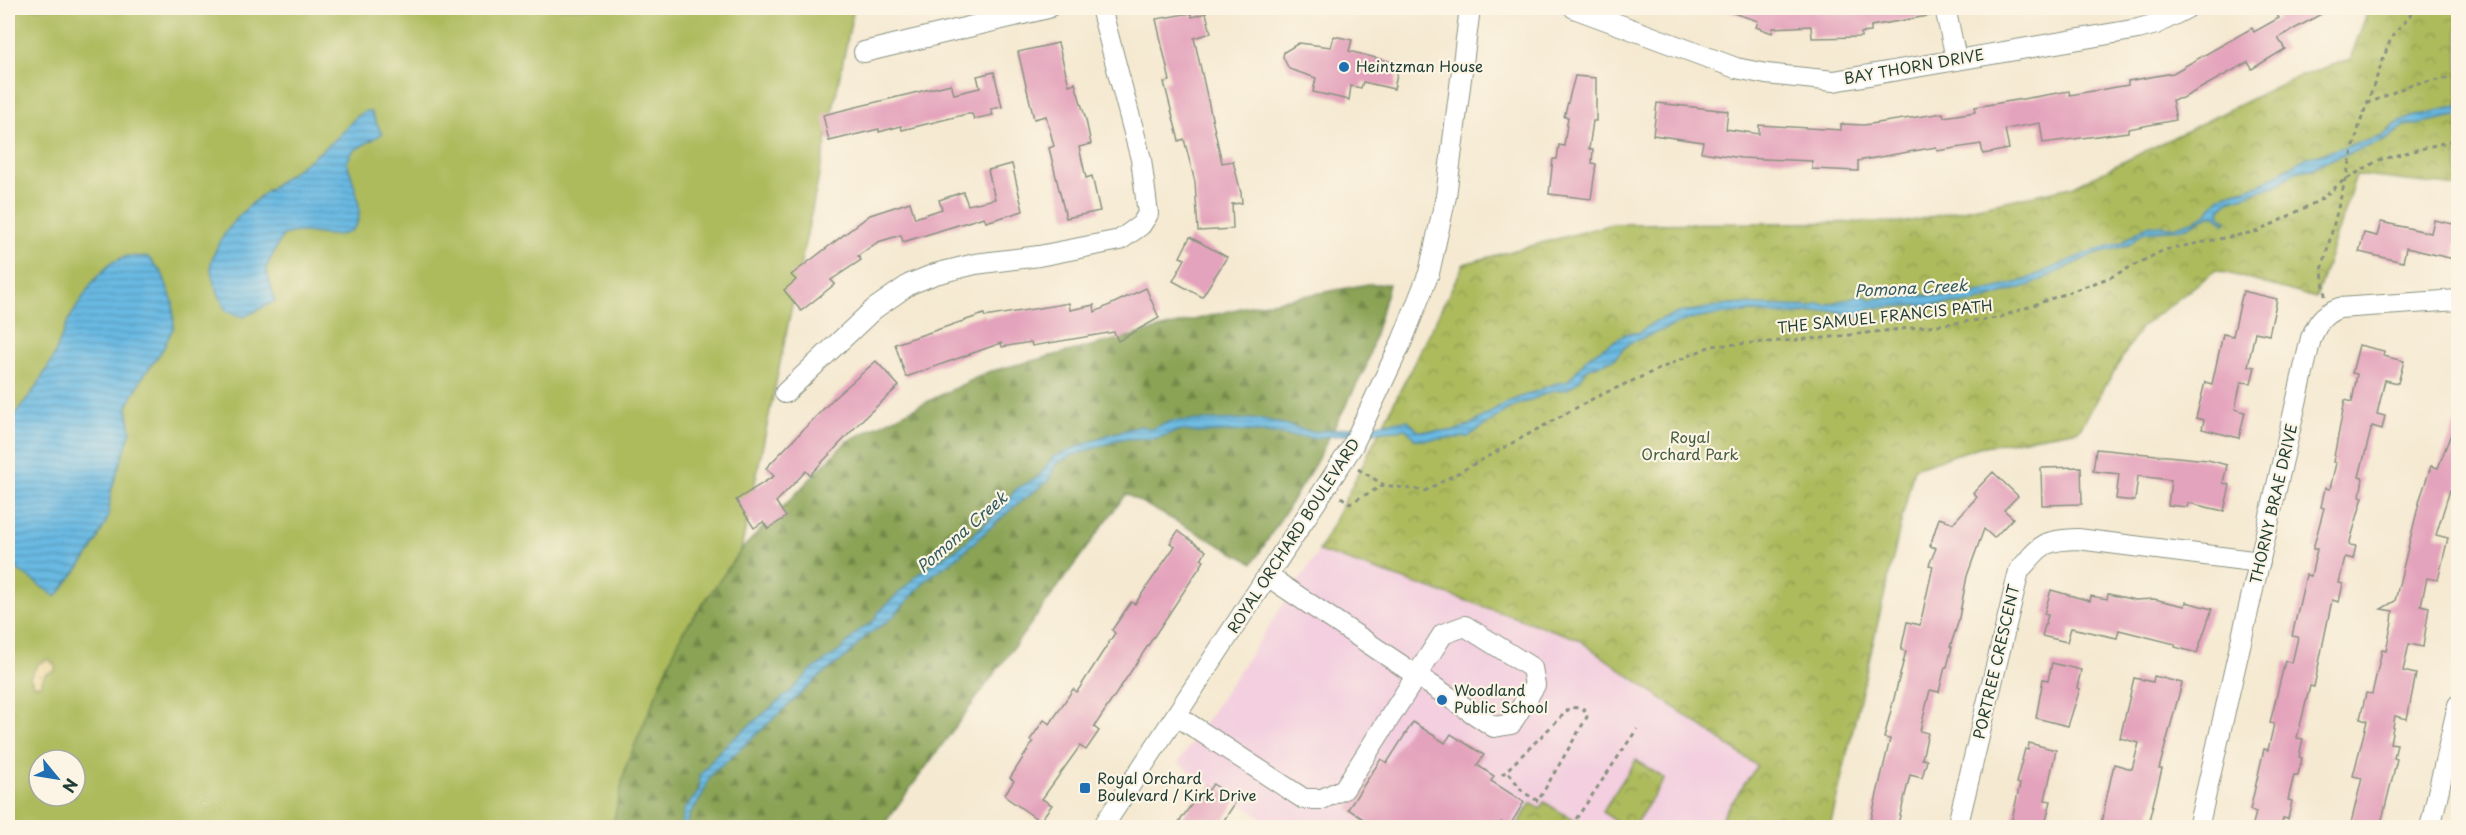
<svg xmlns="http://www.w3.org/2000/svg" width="2466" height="835" font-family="'Playpen Sans',sans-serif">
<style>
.built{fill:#f3cfdf}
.green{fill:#adbb5d;stroke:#667c48;stroke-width:1.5;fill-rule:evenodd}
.forest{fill:url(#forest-firs);stroke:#547044;stroke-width:1.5}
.sand{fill:url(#sand-dots);stroke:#868c69;stroke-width:1.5}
.park{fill:url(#park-crowns);stroke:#667c48;stroke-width:1.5}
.water{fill:url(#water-rules);stroke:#447b8c;stroke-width:1.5}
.building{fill:#e4a3bc}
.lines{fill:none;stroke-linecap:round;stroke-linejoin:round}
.minor-casing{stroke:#8a9382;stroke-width:22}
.path{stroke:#8a9382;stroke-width:3;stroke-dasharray:4.5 4.5;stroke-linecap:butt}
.minor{stroke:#fff;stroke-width:20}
.poi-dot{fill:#1f6fb2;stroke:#fcf5e5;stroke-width:2}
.labels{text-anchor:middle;stroke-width:4.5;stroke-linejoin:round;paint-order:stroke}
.poi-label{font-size:15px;fill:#1f3d34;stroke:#fcf5e5;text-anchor:start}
.street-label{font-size:15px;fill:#1f3d34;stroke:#fcf5e5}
.park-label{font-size:15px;fill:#425c3e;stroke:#fcf5e5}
.water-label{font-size:16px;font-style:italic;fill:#325c60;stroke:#fcf5e5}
</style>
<defs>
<pattern id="forest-firs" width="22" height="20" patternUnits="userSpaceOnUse" patternTransform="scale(1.5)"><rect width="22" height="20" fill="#8aa354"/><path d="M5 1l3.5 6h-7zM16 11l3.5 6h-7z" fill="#708646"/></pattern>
<pattern id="sand-dots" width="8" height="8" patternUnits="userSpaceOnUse" patternTransform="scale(1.5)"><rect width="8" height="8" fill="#eeda9e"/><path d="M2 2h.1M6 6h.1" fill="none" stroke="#ccbc89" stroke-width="1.8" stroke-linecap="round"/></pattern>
<pattern id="park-crowns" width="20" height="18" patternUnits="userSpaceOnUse" patternTransform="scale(1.5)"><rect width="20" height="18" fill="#adbb5d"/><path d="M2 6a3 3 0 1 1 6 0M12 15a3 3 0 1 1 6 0" fill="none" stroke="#8c994e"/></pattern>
<pattern id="water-rules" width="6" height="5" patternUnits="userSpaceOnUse" patternTransform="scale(1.5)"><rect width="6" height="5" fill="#69b9e3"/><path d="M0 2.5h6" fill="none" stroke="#5698b9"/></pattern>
</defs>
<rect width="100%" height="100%" fill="#fcf5e5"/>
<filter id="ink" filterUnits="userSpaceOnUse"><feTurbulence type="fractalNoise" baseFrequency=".0167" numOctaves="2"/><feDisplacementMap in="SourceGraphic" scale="12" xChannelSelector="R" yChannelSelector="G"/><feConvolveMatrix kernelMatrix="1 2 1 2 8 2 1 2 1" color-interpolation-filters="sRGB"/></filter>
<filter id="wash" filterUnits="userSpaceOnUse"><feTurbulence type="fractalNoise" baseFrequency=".008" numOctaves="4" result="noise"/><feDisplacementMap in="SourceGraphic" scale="24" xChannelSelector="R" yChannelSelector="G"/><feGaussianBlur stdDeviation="1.35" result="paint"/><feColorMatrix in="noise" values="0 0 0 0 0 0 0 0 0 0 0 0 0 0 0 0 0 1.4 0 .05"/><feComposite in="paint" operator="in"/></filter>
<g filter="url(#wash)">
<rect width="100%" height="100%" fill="#f5e9d1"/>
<polygon class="built" points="1319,551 1575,638 1757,766 1715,827 1277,828 1178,763"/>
<path class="green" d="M8,8H854L741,550L665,827H8ZM39,760H75V796H39Z"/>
<polygon class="forest" points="1368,284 1389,284 1366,367 1315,464 1253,563 1126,494 882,827 612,828 626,766 682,633 741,550 847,441 988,372 1245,307"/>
<polygon class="sand" points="49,659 55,665 55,671 45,674 40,685 33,685 30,677 38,664"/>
<g class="park">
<polygon points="2369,8 2458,8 2458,187 2356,175 2316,298 2216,270 2140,328 2079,430 1979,447 1914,468 1830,827 1715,827 1757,766 1576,638 1319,551 1464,264 1612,224 1906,222 2072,187 2290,80 2350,59"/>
<polygon points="1636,760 1665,779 1633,827 1625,827 1602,812"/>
<polygon points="1544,802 1585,827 1516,827 1531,803 1540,809"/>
</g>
<g class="water">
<path d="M2458,106V116L2405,126L2386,140L2322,163L2312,169L2297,171L2277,185L2229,201L2220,210L2222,218L2227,220L2225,223L2214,214L2183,229L2144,232L2129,245L2094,254L2033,284L1974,303L1870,308L1856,318L1835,311L1785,315L1754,312L1724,314L1687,320L1628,344L1614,359L1587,369L1580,380L1568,389L1553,391L1510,408L1468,437L1422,440L1415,439L1406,429L1311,438L1248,431L1196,433L1181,430L1157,438L1121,439L1069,457L1056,464L1048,481L1015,506L954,560L927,579L892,618L866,636L846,657L820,676L725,763C706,774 710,781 701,798C694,811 689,810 687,827L681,828L684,810L699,791L700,775L720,750L792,690L809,672L841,650L858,631L873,622L879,612L924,569L960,547L1002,508L1016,489L1038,477L1053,457L1104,436L1140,426L1151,429L1172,421L1263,419L1313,432L1408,420L1418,431H1454L1470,425L1505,403L1557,383L1567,382L1588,357L1627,333H1638L1654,322L1679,313L1730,304L1812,307L1818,303L1826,305L1860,295L1871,299L1924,295L1957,298L2020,282L2094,250L2121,243L2148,225L2173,227L2195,220L2204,216L2221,196L2259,185L2305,158L2383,136L2396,124L2412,117Z"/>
<path d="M366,111L371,112L382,134L353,151L347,162C354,187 378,237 330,235C309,234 306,229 283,235L266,268L275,301L244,317L226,311C220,296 207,275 212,259C232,202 298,174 339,136C348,127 354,116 366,111Z"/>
<polygon points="127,256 148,257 162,273 173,302 174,326 163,349 142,378 127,407 131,431 111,491 108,518 91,552 56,597 17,569 8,554 8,423 37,386 53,358 68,321 91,284 111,263"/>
</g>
<g id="blocks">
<g class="building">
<polygon points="1725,8 1933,8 1933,15 1871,26 1871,32 1861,33 1861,37 1812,38 1811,26 1773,28 1772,33 1756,27 1758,21 1724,10"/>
<polygon points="2286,8 2332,8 2278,38 2285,49 2252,69 2248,62 2183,98 2172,100 2176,120 2128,129 2128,132 2043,143 2040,123 2005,129 2009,149 1983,154 1981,144 1937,151 1936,147 1858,161 1858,171 1812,169 1812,161 1741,158 1701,152 1703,142 1653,135 1657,103 1728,111 1726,129 1759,134 1759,125 1841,130 1841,124 1864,125 1943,113 1944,117 1975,112 1975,107 2017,100 2069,91 2070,95 2128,85 2128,81 2173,73 2252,28 2254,32 2279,18 2276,13"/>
<polygon points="1191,13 1192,17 1206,13 1211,33 1194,38 1222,163 1233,161 1241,193 1242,203 1232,204 1233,229 1198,231 1195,182 1184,139 1179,141 1164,82 1170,81 1156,19"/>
<polygon points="1334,36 1352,40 1349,51 1399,64 1394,89 1363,82 1361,88 1351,86 1349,100 1313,92 1316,78 1289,69 1283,57 1284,52 1299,43 1331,47"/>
<polygon points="1058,43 1069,85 1075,83 1086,120 1091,144 1079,147 1086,178 1092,176 1100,211 1066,218 1049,148 1054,146 1046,116 1034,119 1018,52"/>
<polygon points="994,72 1002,107 991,109 993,115 974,119 972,114 967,114 902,130 901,126 879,132 879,129 829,141 823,115 951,84 954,94 980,88 977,76"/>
<polygon points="1575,76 1596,78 1596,121 1593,121 1589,149 1593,150 1592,163 1596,164 1591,199 1549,194 1553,159 1557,159 1559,145 1564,146 1568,117 1564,117"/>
<polygon points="1012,164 1023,211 986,222 984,217 903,242 901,235 878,242 858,256 861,260 831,280 835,284 801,311 784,290 796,280 791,275 870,215 910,202 915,218 942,209 939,200 963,192 968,205 995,199 988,170"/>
<polygon points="2434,220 2458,225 2454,259 2406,248 2403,262 2359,252 2364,233 2377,236 2381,222 2431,233"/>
<polygon points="1190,237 1227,257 1202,297 1173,281 1185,259 1180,257"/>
<polygon points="1146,288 1159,318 1118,341 1114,332 1032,346 1031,342 1002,347 1001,343 906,377 895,344 984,314 985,317 1069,303 1070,310 1094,305 1095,312"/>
<polygon points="2243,291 2277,299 2269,335 2255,332 2248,366 2255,367 2251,383 2241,382 2235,409 2245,412 2239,438 2202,429 2204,420 2196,418 2205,382 2212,384 2223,334 2233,336"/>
<polygon points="2359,345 2384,351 2383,356 2404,361 2398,383 2385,380 2377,414 2385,416 2382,429 2372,426 2359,477 2363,478 2360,496 2363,497 2349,545 2356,546 2353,559 2345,557 2339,583 2343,584 2339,602 2332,600 2314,687 2310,686 2297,738 2303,739 2299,757 2302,758 2298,775 2294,775 2288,800 2292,801 2288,819 2283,818 2281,828 2252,828 2256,812 2250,810 2264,749 2268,750 2274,724 2270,723 2285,661 2292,663 2298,637 2292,636 2306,575 2311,576 2317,549 2313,549 2324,508 2321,507 2325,488 2330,489 2336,463 2333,462 2345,400 2352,402 2357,374 2352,373"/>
<polygon points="876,361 899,386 864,418 810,475 806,471 776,502 786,517 768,529 763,522 754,528 736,500 774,476 766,468 834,398"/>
<polygon points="2457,418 2458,493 2450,490 2436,535 2448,538 2438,580 2427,578 2421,605 2429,607 2423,647 2409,644 2403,671 2416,674 2407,719 2395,716 2390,743 2397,744 2394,758 2397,759 2380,828 2351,823 2362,778 2353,776 2367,721 2360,719 2366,693 2372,694 2382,650 2386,651 2392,622 2393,611 2381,609 2395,601 2420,499 2431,466 2438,468"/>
<polygon points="2096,449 2208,460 2227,465 2223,483 2230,485 2224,511 2188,503 2187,507 2168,505 2171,480 2138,476 2135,501 2116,499 2119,474 2093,471"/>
<polygon points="2081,467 2082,504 2042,505 2041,468"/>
<polygon points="1993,472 2018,496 2004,510 2013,518 1994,538 1984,529 1967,576 1958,623 1950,647 1952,647 1947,667 1945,667 1939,692 1930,690 1920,731 1928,733 1922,759 1927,760 1922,778 1910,775 1897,828 1869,828 1890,739 1884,738 1906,651 1901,650 1907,622 1920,625 1933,566 1929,565 1936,548 1930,546 1939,518 1953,523 1977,497 1973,493"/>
<polygon points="1178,531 1206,551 1201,559 1204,561 1094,727 1099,731 1086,750 1080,746 1042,799 1052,805 1040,821 1007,798 1005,794 1014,781 1010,778 1033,742 1030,740 1044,720 1050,724 1073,689 1077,692 1115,633 1112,630 1131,602 1135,604 1175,546 1170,543"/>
<polygon points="2051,590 2090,601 2091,596 2107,599 2108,594 2135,600 2154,599 2185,606 2186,602 2212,609 2197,653 2175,647 2175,644 2119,630 2117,638 2071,628 2067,642 2042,636 2048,615 2044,614"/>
<polygon points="2052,663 2081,670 2077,688 2080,689 2068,726 2036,718 2043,679 2048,680"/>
<polygon points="2154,676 2182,683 2159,769 2162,769 2147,828 2100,828 2114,764 2132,769 2139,743 2120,738 2134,678 2153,682"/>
<polygon points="1413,722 1445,743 1451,734 1484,755 1477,765 1494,776 1491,781 1524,802 1509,827 1501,822 1497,828 1377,828 1348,809 1381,759 1387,763"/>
<polygon points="2029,743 2056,750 2045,800 2051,801 2044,828 2010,828 2020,784 2016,783 2025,749 2028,750"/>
<polygon points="1213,784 1237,800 1219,828 1175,828 1198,795 1203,798"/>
</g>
</g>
</g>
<g filter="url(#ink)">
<use href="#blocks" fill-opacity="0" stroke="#8a9382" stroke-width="1.5"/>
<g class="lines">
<g class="minor-casing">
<g id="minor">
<polyline points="1574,8 1736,68 1766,74 1834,81 2138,29 2156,24 2187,8"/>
<polyline points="1945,8 1956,58"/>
<polyline points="864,52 1048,8"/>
<polyline points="785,393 874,309 910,284 935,274 975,264 1039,256 1120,240 1141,225 1148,214 1141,159 1101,8"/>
<polyline points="1177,716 1304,799 1322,799 1344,789 1443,634 1465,626 1532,668 1535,685 1511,724 1494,727 1269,577"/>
<polyline points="1102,828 1352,447 1402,341 1429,273 1446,196 1470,8"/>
<path d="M1957,828L2019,571C2041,545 2042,540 2078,539L2260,562"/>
<path d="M2198,828L2311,338C2318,322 2323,314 2339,308L2458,300"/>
<polyline points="2430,828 2458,705"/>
</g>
</g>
<g class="path">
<polyline points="2367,104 2412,84 2458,77"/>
<polyline points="2325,296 2322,270 2360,123 2391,38 2416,8"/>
<polyline points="1358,469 1384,485"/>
<polyline points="1341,497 1350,503 1384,485 1425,491 1596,397 1711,346 1823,338 1998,318 2111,277 2164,250 2259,231 2320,200 2343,181 2379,160 2458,139"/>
<polyline points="1502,775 1507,770 1571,707 1584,709 1587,717 1538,801 1523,792 1507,770"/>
<polyline points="1576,819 1637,729"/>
</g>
<use href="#minor" class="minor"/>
</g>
</g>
<g class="poi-dot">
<circle cx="1344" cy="67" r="6"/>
<circle cx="1442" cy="700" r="6"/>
<rect x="1079" y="782" width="12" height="12" rx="3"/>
</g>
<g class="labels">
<g class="poi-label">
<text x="1356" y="72">Heintzman House</text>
<text x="1454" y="696">Woodland<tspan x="1454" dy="17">Public School</tspan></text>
<text x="1097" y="784">Royal Orchard<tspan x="1097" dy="17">Boulevard / Kirk Drive</tspan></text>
</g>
<g class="street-label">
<text transform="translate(1914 67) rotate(-10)" y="5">BAY THORN DRIVE</text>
<text transform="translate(1885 317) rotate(-6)" y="5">THE SAMUEL FRANCIS PATH</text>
<text transform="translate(2274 504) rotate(-77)" y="5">THORNY BRAE DRIVE</text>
<text transform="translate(1294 536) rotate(-57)" y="5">ROYAL ORCHARD BOULEVARD</text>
<text transform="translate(1997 662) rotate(-77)" y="5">PORTREE CRESCENT</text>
</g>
<g class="park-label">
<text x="1690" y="443">Royal<tspan x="1690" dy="17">Orchard Park</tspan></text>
</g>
<g class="water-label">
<text transform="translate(1911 288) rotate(-3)" y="6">Pomona Creek</text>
<text transform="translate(962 532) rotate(-41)" y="6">Pomona Creek</text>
</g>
</g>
<rect width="2466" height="835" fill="none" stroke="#fcf5e5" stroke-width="30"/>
<g transform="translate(57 778) rotate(120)"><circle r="28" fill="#fcf5e5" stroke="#a4ab9e" stroke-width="1.5"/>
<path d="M0-4.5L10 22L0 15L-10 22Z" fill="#1f6fb2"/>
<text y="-9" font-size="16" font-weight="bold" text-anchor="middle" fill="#1f3d34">N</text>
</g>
</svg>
